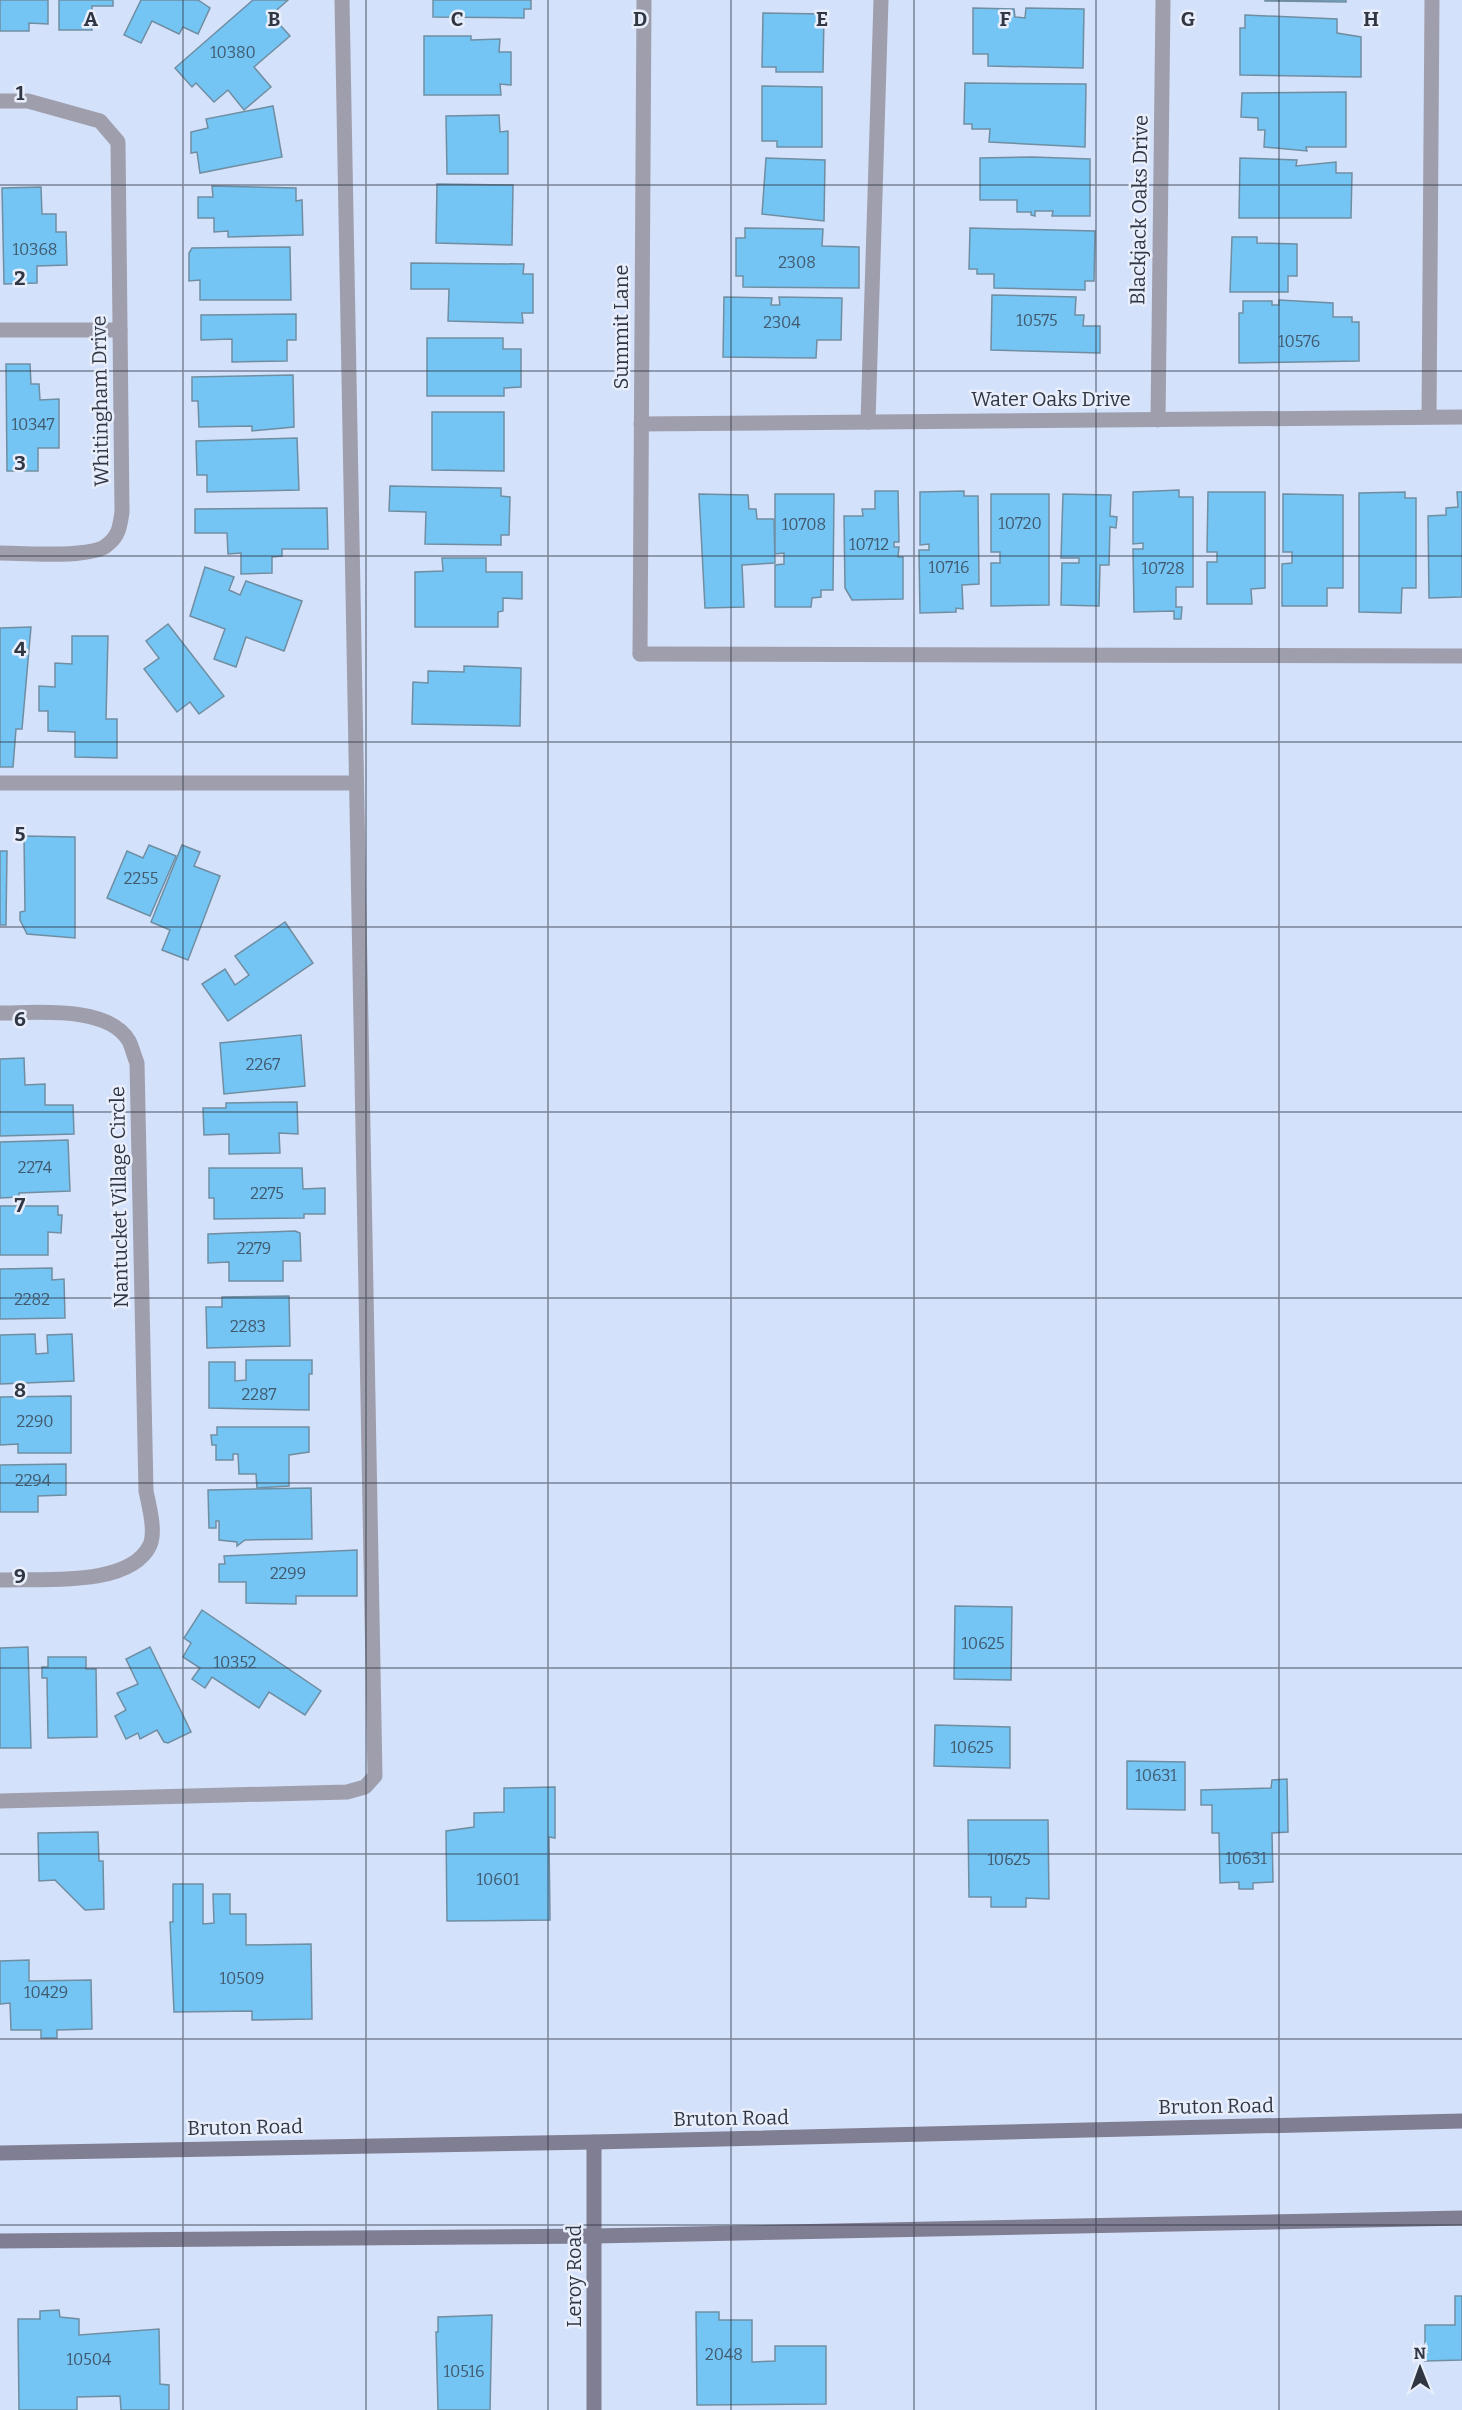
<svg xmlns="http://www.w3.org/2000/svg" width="1462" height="2410" font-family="Bitter,serif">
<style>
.building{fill:#74c4f4;stroke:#708ea2;stroke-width:1.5}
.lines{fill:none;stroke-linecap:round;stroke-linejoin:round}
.lane{stroke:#9f9eac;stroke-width:15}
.street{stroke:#9f9eac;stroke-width:15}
.secondary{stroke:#807e92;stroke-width:15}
.grid{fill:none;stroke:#303642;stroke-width:1.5;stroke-opacity:0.55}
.labels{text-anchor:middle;stroke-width:5;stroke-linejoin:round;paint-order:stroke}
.number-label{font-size:16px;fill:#415a6e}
.street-label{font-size:20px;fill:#303642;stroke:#e8eefb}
.grid-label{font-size:20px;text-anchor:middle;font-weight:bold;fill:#303642;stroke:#e8eefb;stroke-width:5;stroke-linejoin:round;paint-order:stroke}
</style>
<rect width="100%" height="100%" fill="#d4e1fa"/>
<g class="building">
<polygon points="0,0 48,0 48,24 29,23 29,31 0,31"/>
<polygon points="59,0 113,0 113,6 92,6 92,30 59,30"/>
<polygon points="141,0 198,0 210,8 198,34 183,27 179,34 152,21 141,43 124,35"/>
<polygon points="253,0 288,0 271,15 290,36 254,67 271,87 244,110 228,90 214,102 196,83 192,87 175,68"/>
<polygon points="433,0 531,0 531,9 524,9 524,18 433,17"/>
<polygon points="1265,0 1346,0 1346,2 1265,1"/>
<polygon points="973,8 1014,9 1015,17 1025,18 1026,8 1084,9 1083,68 988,66 988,54 973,54"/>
<polygon points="763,13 824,14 823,72 776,72 776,67 762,67"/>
<polygon points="1245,15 1337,19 1337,33 1361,37 1361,77 1240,75 1240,28 1245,28"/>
<polygon points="424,36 471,36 471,40 500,39 499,52 511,52 511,85 500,84 501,95 424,95"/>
<polygon points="965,83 1086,84 1085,147 989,142 990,129 972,129 972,124 964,124"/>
<polygon points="762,86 822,87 822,147 777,147 777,141 762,141"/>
<polygon points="1346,92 1346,147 1306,147 1307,151 1264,147 1265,130 1258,130 1258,118 1241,117 1242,93"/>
<polygon points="273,106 282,157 200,173 197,152 191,153 191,132 208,128 206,119"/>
<polygon points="499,115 500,132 508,131 508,174 447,174 446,116"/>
<polygon points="1032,157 1090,159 1090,216 1052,216 1053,211 1035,211 1035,216 1031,215 1031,212 1017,212 1017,200 980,200 980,158"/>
<polygon points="766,158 825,160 824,221 762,214"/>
<polygon points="1240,158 1297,160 1296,166 1336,162 1336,173 1352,173 1351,218 1239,218"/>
<polygon points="437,184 513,185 512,245 436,243"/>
<polygon points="212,186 296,188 296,201 302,200 303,235 228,237 228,231 214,232 214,218 198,218 198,197 213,197"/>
<polygon points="41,187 42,214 56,214 56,232 66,232 67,265 37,266 37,283 4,284 2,188"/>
<polygon points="745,228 823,229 822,246 859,247 859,288 743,287 743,276 736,276 736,238 745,238"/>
<polygon points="970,228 1095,231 1094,281 1085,281 1085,290 994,288 994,274 977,274 977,269 969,269"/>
<polygon points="1232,237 1257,237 1257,243 1297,244 1297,276 1288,276 1288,292 1230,292"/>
<polygon points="290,247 291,300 200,300 200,280 189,281 189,253 192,248"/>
<polygon points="411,263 524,264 523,274 533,274 533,313 522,313 523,323 448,321 449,289 411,289"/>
<polygon points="992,295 1076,297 1075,315 1084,315 1083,326 1100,326 1100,353 991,350"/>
<polygon points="724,297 772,298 771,305 780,305 779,297 842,298 841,340 817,340 816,358 723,357"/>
<polygon points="1279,300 1333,303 1333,317 1352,317 1352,322 1359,322 1359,361 1239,363 1239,313 1243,313 1243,301 1272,301 1272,305 1279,305"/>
<polygon points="296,314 296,340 287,340 287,361 232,362 232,339 201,340 201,315"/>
<polygon points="427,338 503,338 503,349 521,349 521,387 504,388 504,396 427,396"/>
<polygon points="6,364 30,364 31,384 39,384 40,400 59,399 59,448 38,448 38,471 7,471"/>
<polygon points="293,375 294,427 252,431 252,426 199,427 198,401 192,401 192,377"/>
<polygon points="432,412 504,412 504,471 432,470"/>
<polygon points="297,438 299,490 207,492 207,475 197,475 196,441"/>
<polygon points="390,486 501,488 501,496 510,497 509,535 501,535 501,545 425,544 426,512 389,511"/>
<polygon points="1179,490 1179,497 1193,497 1193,587 1176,587 1176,607 1182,607 1181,619 1174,619 1174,611 1134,612 1133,549 1143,549 1143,543 1133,544 1133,492"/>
<polygon points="875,491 898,491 899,542 894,542 894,547 899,547 898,557 903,557 903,599 852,600 845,588 844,516 863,516 862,509 875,509"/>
<polygon points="964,491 964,496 978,496 979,584 962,585 963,609 956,608 956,612 920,613 919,550 929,550 929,544 920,545 920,492"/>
<polygon points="1208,492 1265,492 1265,588 1251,589 1252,604 1207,604 1207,562 1217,562 1217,552 1207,552"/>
<polygon points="1405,492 1405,498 1416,498 1416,588 1402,588 1401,613 1359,612 1359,493"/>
<polygon points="1457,492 1462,492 1462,597 1429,598 1428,516 1446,515 1446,508 1458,507"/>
<polygon points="699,494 748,495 749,509 756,509 757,519 774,519 775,563 742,565 744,607 705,608"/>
<polygon points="775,494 834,494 833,590 821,590 821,597 812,598 811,607 775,607 775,565 784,564 784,553 775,554"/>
<polygon points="991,494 1049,494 1049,605 991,606 991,563 1000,563 1000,552 991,552"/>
<polygon points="1063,494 1111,495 1110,516 1117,517 1116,528 1110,527 1109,565 1100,565 1099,606 1061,605 1062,563 1079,563 1079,558 1061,558"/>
<polygon points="1283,494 1343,495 1343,588 1327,588 1327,606 1282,606 1282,564 1292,563 1292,552 1283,552"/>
<polygon points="327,508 328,549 282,549 282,556 272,557 272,573 241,574 241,553 228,554 227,533 195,533 195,509"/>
<polygon points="442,558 486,558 486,572 522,572 522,599 503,598 503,611 498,612 498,627 415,627 415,572 443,571"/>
<polygon points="205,567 234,577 229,590 240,595 246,581 302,601 284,651 246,637 236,667 214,659 225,629 190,616"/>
<polygon points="168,624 224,696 199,714 190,702 177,712 144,669 159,658 146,641"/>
<polygon points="31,627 22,729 16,729 13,767 0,767 0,628"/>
<polygon points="72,636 108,636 106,719 117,719 117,758 75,757 75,732 48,731 48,711 39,711 39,686 55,687 55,663 72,664"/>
<polygon points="464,666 521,668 520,726 412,724 413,682 428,683 428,671 464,672"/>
<polygon points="24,836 75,837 75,938 27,934 20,920 20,912 25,911"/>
<polygon points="149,845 176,856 150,916 107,898 127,851 143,858"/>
<polygon points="182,845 200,852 194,866 220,876 188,960 162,950 170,930 151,922"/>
<polygon points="0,851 7,851 6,925 0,925"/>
<polygon points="285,922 313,963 228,1021 202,984 225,969 235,985 249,975 235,956"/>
<polygon points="301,1035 305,1086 224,1094 220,1043"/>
<polygon points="24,1058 25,1085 45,1084 45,1105 73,1105 74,1134 0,1136 0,1059"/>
<polygon points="297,1102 298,1134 279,1133 280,1153 229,1154 229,1134 204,1135 203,1108 226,1108 226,1103"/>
<polygon points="68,1140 70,1191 19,1193 19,1197 0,1198 0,1142"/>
<polygon points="209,1168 302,1168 303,1189 325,1188 325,1214 304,1214 304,1218 214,1219 214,1198 209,1198"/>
<polygon points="0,1206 58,1206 58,1215 62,1215 61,1233 48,1232 48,1255 0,1255"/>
<polygon points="295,1231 300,1233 301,1261 283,1261 283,1281 229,1281 229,1262 208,1263 208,1234"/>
<polygon points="52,1268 52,1280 64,1279 65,1318 0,1319 0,1269"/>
<polygon points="289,1296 290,1346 207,1348 206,1307 222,1307 222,1297"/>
<polygon points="35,1334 36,1354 48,1353 47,1335 72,1334 74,1381 0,1384 0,1335"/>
<polygon points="246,1360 312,1360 312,1374 309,1374 309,1410 209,1408 209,1362 235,1362 235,1381 246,1380"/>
<polygon points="71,1396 71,1453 18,1453 18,1444 0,1445 0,1397"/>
<polygon points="217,1427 309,1427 309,1452 289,1455 289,1486 257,1488 256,1474 239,1474 238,1454 233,1454 233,1460 216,1460 216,1445 212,1445 211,1435 217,1435"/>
<polygon points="66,1464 66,1495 38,1496 38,1512 0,1512 0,1465"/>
<polygon points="311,1488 312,1539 245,1540 237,1546 237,1542 219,1540 219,1521 216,1521 216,1528 209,1528 208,1490"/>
<polygon points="357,1550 357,1596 296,1596 296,1604 246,1603 246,1582 219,1582 219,1564 225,1564 224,1556"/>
<polygon points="955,1606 1012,1607 1011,1680 954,1679"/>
<polygon points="202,1610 321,1691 305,1715 269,1692 259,1708 212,1677 205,1688 192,1679 200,1668 183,1657 191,1643 184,1638"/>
<polygon points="28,1647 31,1748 0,1748 0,1648"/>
<polygon points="150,1647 191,1732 168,1743 164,1742 157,1730 140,1739 138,1733 126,1739 115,1716 126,1710 117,1693 138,1684 126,1659"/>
<polygon points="48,1657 86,1657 86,1669 96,1669 97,1737 48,1738 47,1678 42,1678 42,1667 48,1667"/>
<polygon points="935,1725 1010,1727 1010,1768 934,1766"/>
<polygon points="1127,1761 1185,1762 1185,1810 1127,1809"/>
<polygon points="1287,1779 1288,1832 1272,1833 1273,1882 1253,1883 1253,1889 1239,1889 1239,1882 1220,1883 1219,1833 1212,1833 1212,1805 1201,1805 1201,1790 1271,1788 1272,1780"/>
<polygon points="555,1787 555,1838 549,1837 550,1920 447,1921 446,1831 474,1827 474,1813 504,1812 504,1788"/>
<polygon points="968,1820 1048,1820 1049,1899 1026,1898 1026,1907 991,1907 991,1897 969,1897"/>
<polygon points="98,1832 99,1861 103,1861 104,1909 85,1910 55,1880 39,1881 38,1833"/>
<polygon points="173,1884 203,1884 203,1924 214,1923 213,1894 230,1894 230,1914 246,1914 246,1945 311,1944 312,2019 252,2020 252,2011 174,2012 170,1922 173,1922"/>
<polygon points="29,1960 29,1981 91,1980 92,2029 57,2030 57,2038 41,2038 41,2030 11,2030 10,2003 0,2004 0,1961"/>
<polygon points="1455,2296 1462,2296 1462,2360 1425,2361 1425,2325 1455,2325"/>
<polygon points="59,2310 60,2317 79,2319 79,2335 159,2329 160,2384 169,2385 169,2410 121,2410 120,2396 77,2397 77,2410 19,2410 18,2319 40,2319 40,2311"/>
<polygon points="696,2312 719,2312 719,2320 752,2320 752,2362 775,2361 775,2346 826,2346 826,2404 697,2405"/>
<polygon points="492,2315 490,2410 438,2410 436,2332 438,2332 438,2317"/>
</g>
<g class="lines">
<g class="lane">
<polyline points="0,330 120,330"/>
<polyline points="1429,417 1432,0"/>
<polyline points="868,422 881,0"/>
<polyline points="640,654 1462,656"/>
<polyline points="0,783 355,783"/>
<polyline points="0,1801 347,1792 365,1787 375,1776 342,0"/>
</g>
<g class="street">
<path d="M0,101H28L100,121L118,142L122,512C120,526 119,536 107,545C92,559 22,553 0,553"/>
<polyline points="1158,420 1163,0"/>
<polyline points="641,424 1462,417"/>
<polyline points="640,654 644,0"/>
<path d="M0,1013C36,1013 108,1005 129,1041C132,1047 134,1056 137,1063L146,1491C149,1506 156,1531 150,1545C130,1588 40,1578 0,1580"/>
</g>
<g class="secondary">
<polyline points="594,2142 594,2410"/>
<polyline points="0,2153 594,2142 1462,2121"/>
<polyline points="0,2241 595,2236 1462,2218"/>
</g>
</g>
<path class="grid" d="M183,0V2410M366,0V2410M548,0V2410M731,0V2410M914,0V2410M1096,0V2410M1279,0V2410M0,185H1462M0,371H1462M0,556H1462M0,742H1462M0,927H1462M0,1112H1462M0,1298H1462M0,1483H1462M0,1668H1462M0,1854H1462M0,2039H1462M0,2225H1462"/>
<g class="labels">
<g class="number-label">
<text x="233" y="58">10380</text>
<text x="35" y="255">10368</text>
<text x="797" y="268">2308</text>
<text x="1037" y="326">10575</text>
<text x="782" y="328">2304</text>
<text x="1299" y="347">10576</text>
<text x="33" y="430">10347</text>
<text x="1020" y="529">10720</text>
<text x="804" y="530">10708</text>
<text x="869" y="550">10712</text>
<text x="949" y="573">10716</text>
<text x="1163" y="574">10728</text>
<text x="141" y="884">2255</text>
<text x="263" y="1070">2267</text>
<text x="35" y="1173">2274</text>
<text x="267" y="1199">2275</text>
<text x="254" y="1254">2279</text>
<text x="32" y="1305">2282</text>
<text x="248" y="1332">2283</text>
<text x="259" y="1400">2287</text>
<text x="35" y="1427">2290</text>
<text x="33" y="1486">2294</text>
<text x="288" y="1579">2299</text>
<text x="983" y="1649">10625</text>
<text x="235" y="1668">10352</text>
<text x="972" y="1753">10625</text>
<text x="1156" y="1781">10631</text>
<text x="1246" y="1864">10631</text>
<text x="1009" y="1865">10625</text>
<text x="498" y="1885">10601</text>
<text x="242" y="1984">10509</text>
<text x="46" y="1998">10429</text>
<text x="724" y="2360">2048</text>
<text x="89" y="2365">10504</text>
<text x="464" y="2377">10516</text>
</g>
<g class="street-label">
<text transform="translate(1139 210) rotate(-89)" y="7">Blackjack Oaks Drive</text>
<text transform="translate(621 327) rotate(-90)" y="7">Summit Lane</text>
<text x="1051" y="406">Water Oaks Drive</text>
<text transform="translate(100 401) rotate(-91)" y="7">Whitingham Drive</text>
<text transform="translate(119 1197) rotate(-91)" y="7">Nantucket Village Circle</text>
<text transform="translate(1216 2106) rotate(-1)" y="7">Bruton Road</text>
<text transform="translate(731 2118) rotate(-1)" y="7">Bruton Road</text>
<text transform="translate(245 2127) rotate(-1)" y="7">Bruton Road</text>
<text transform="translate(574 2276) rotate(-90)" y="7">Leroy Road</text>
</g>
</g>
<g class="grid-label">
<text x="91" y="26">A</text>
<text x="274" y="26">B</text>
<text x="457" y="26">C</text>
<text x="640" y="26">D</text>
<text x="822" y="26">E</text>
<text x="1005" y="26">F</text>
<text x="1188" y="26">G</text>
<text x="1371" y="26">H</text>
<text x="20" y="100">1</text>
<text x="20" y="285">2</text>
<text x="20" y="470">3</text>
<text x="20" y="656">4</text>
<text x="20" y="841">5</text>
<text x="20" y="1026">6</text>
<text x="20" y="1212">7</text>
<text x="20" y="1397">8</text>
<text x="20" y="1583">9</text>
</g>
<g transform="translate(1420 2368) rotate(359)" stroke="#e8eefb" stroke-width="4.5" paint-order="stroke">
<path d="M0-4.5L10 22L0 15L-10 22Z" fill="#303642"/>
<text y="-9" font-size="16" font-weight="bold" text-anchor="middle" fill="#303642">N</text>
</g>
</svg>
